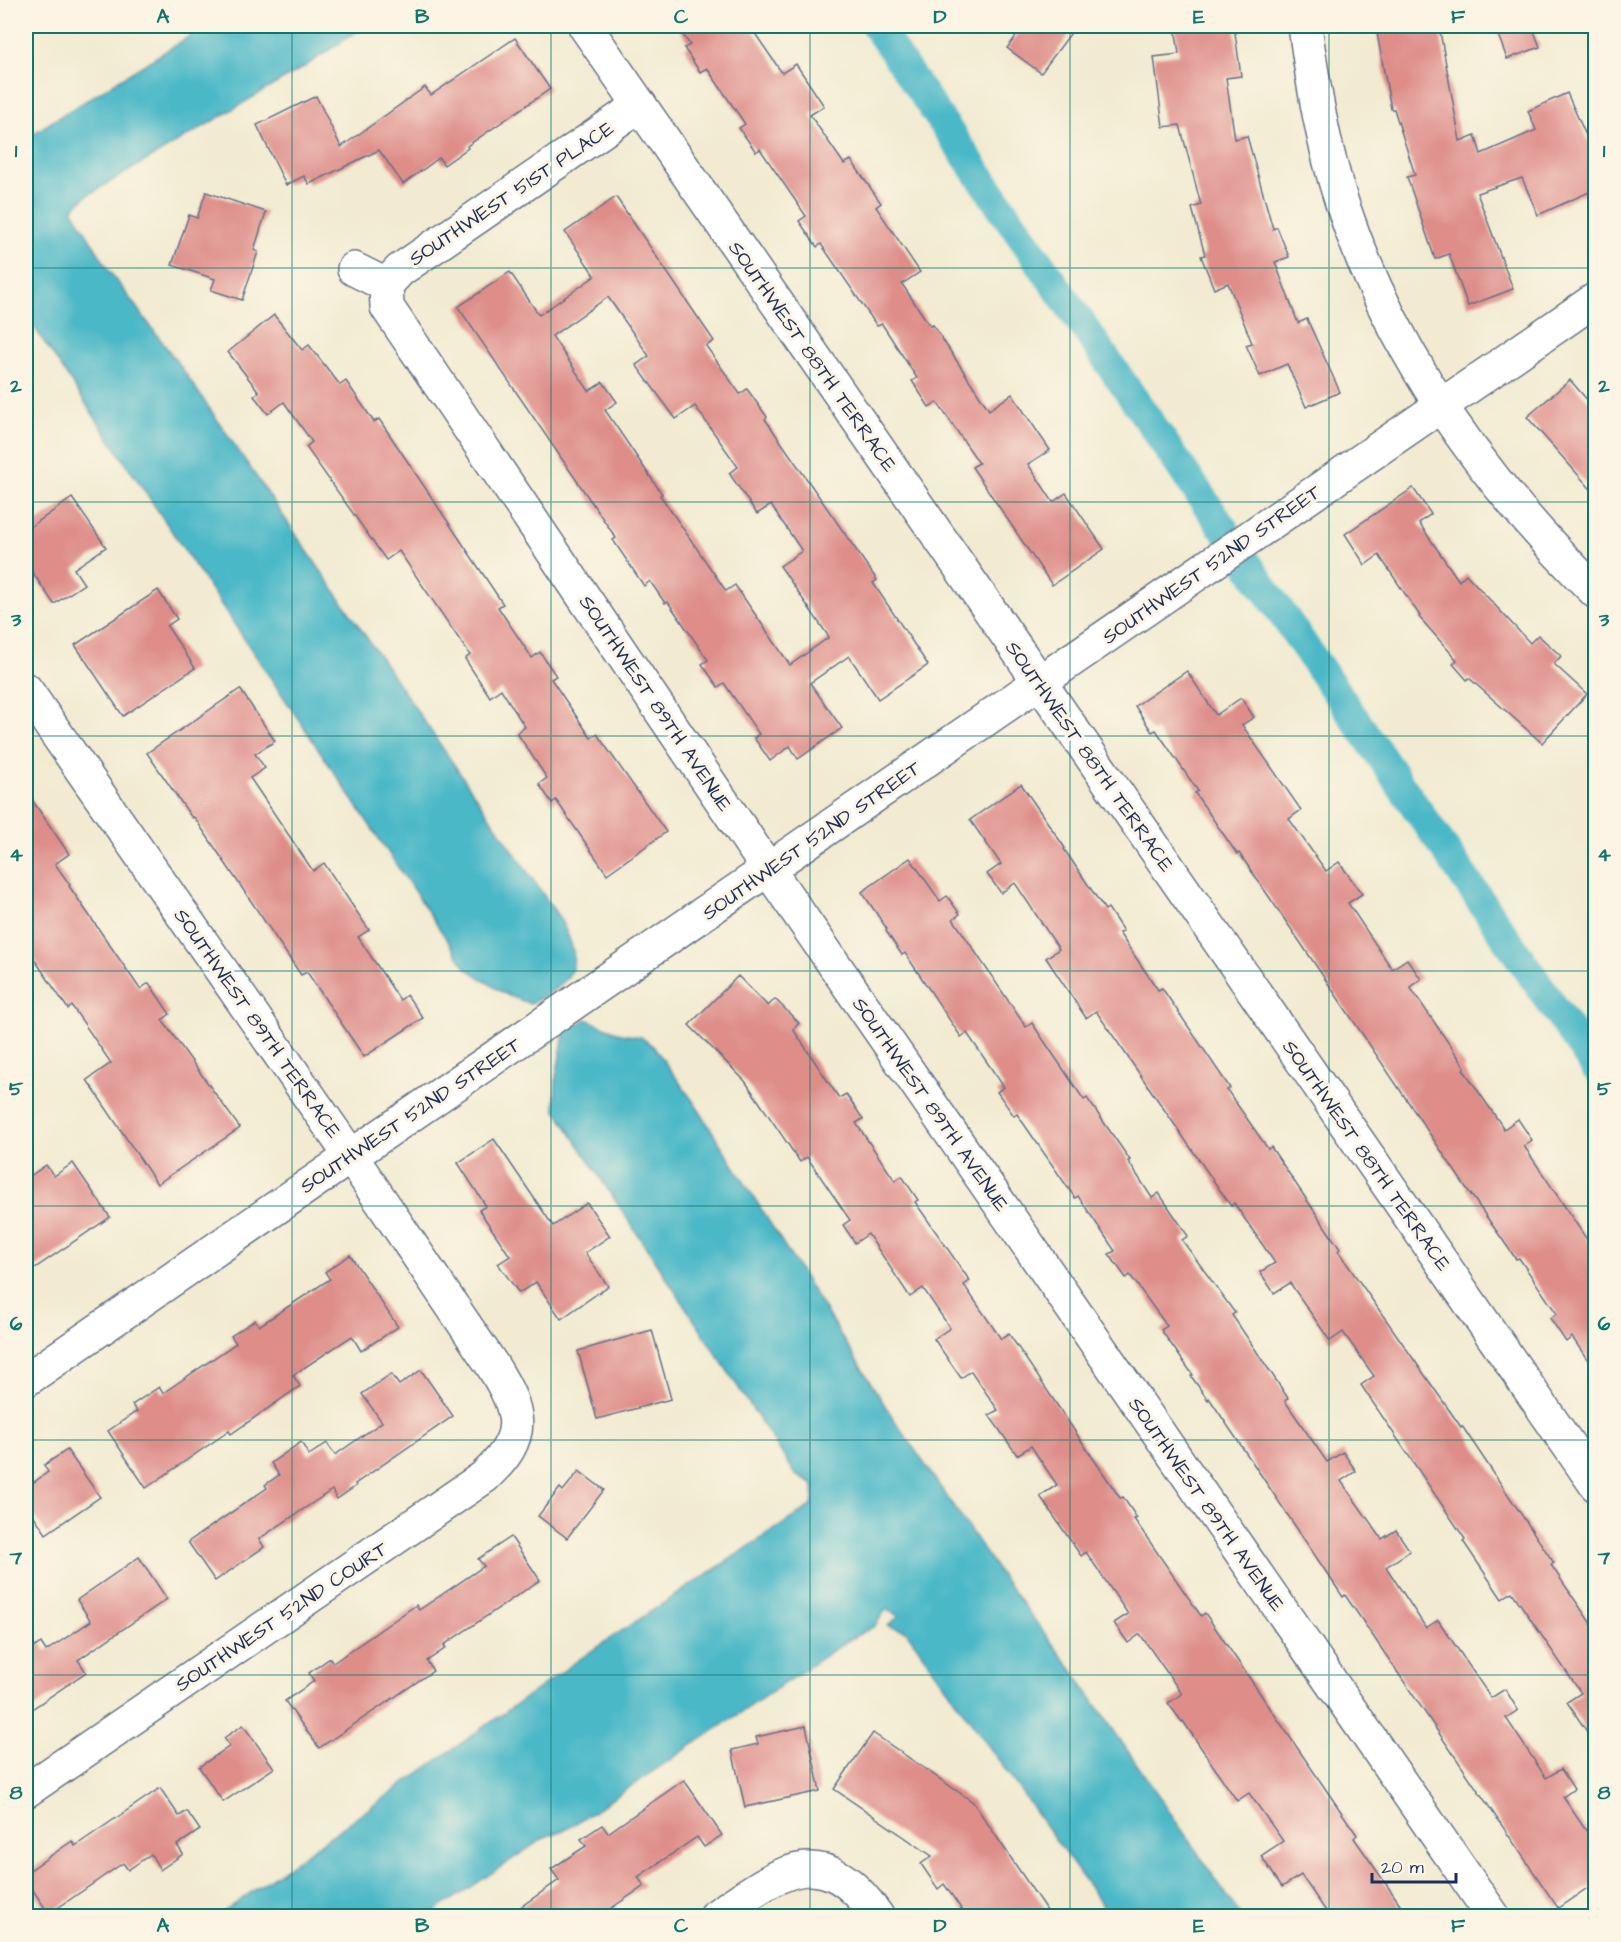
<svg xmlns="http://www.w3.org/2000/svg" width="1621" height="1942" font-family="'Architects Daughter',sans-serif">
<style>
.water{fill:#4bb8c7;stroke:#337492;stroke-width:1.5}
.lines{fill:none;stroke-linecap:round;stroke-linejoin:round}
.canal{stroke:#4bb8c7;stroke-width:30}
.building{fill:#de8d89;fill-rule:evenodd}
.minor-casing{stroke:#667187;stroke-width:36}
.minor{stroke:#fff;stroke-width:33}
.grid{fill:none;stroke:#0f766e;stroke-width:1.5;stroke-opacity:0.55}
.labels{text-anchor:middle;stroke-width:6;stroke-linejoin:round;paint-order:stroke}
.street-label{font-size:20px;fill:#1b2f5e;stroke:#fcf5e5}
.neatline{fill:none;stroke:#0f766e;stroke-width:2}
.grid-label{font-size:20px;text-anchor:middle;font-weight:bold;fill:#0f766e}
</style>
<rect width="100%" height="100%" fill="#fcf5e5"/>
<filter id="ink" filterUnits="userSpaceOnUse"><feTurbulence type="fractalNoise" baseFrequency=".0167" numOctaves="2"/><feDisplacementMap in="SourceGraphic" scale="12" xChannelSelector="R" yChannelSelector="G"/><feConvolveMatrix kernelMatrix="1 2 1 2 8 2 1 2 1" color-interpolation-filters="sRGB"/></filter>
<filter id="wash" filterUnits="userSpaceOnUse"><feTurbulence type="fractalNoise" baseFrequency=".008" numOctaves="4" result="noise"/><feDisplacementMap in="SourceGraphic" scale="24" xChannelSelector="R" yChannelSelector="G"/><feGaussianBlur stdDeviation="1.35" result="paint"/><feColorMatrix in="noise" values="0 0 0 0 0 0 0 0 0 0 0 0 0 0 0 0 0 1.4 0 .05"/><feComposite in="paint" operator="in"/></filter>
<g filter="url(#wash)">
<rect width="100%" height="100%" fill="#f2ebd2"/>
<g class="water">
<path d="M206,26H365L304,67L88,195L72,209L110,272L181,367L560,919C586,966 574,981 530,1004L503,993L466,968L26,315V138Z"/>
<polygon points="586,1019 621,1034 641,1037 654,1047 695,1104 893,1418 1002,1577 1073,1671 1241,1916 1110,1916 906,1631 888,1626 899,1616 886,1609 875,1626 852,1638 567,1829 547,1836 428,1916 218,1916 594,1649 812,1505 814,1485 796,1475 555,1109 556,1076 564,1034"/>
</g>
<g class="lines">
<polyline class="canal" points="876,26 1596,1068"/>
</g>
<g id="blocks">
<g class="building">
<polygon points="677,26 750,26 782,73 796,64 824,106 810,115 844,164 851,160 881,203 876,207 920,272 902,284 930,326 933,325 989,410 1012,394 1050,450 1028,464 1053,502 1066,493 1104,549 1052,585 972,467 979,463 937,402 929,407 912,381 917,378 882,324 877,326 821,244 817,247 799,221 806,216 760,149 756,152 739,128 745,124 707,68 700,72 684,48 690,45"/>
<polygon points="1024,26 1076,26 1041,73 1007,48"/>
<polygon points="1175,26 1234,26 1241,76 1226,78 1235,139 1247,136 1273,229 1277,227 1289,257 1275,262 1298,323 1307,319 1340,392 1306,407 1287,364 1260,376 1246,345 1252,343 1228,283 1214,289 1201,256 1205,255 1192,208 1201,205 1180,125 1163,127 1154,57 1179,54"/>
<polygon points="1415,26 1439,26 1460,141 1475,135 1481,154 1536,130 1528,111 1567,93 1596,158 1596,189 1538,215 1522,178 1477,193 1513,289 1468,306 1449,254 1435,259 1407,177 1415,175 1394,109 1391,109 1377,33"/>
<polygon points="1495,26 1532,26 1540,47 1507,59"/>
<polygon points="515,38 550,89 467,146 468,148 444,165 439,158 403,184 379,150 309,184 304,176 286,185 257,125 316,96 341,147 425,87 431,95"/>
<polygon points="206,192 266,212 254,250 258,252 242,300 211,290 215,279 172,265 189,215 197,218"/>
<path d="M616,197L714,341L706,346L740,394L747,389L767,417L765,419L877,580L873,583L928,665L878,699L849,656L810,683L842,728L798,759L790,746L770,761L754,738L759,734L724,683L718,687L702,664L708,660L668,602L665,603L650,581L644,586L613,540L616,538L458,307L510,272L539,315L581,286L595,276L565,232ZM608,297L649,356L636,365L676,419L695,406L738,467L729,473L757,514L771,505L802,551L780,566L829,637L790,665L735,585L726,591L660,495L662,494L605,410L617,402L603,382L589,391L552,336Z"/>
<polygon points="274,315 302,350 309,345 340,385 346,381 374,422 379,419 503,604 498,607 532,658 540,652 556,676 551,679 591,738 597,734 666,832 607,874 556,800 552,803 539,784 547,778 517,733 525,727 501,689 490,697 465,659 470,655 399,551 386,560 306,447 312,442 284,402 268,414 254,396 259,392 228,352"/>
<polygon points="1570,380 1596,410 1596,495 1527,417"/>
<polygon points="1413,488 1431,514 1419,523 1459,581 1466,574 1530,643 1538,635 1561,656 1554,664 1587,694 1542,743 1469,678 1467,680 1453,664 1457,660 1419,617 1420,616 1379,555 1365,565 1345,534"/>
<polygon points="72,498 106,547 74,569 84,584 54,604 26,563 26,530"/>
<polygon points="158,590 177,619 167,626 195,668 123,716 75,645"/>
<polygon points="1187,671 1216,715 1241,698 1254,717 1242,725 1301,810 1289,819 1326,871 1339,862 1362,894 1348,903 1392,969 1407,959 1421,979 1410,987 1465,1067 1463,1069 1504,1129 1518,1119 1532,1140 1524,1146 1596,1253 1596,1372 1572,1337 1566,1342 1550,1318 1557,1314 1519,1258 1516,1259 1465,1186 1300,942 1239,853 1237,854 1195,793 1198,791 1156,730 1152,732 1135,706"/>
<polygon points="240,689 275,741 255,754 265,768 250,778 313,871 324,863 369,930 358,937 400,1000 407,995 423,1018 364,1057 307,972 301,975 194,817 192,818 147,753"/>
<polygon points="1021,784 1065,848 1064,849 1105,910 1108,908 1123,931 1119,933 1158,990 1162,988 1230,1088 1227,1090 1268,1149 1271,1147 1340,1249 1338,1251 1461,1427 1462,1426 1554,1563 1551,1565 1596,1631 1596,1745 1567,1702 1581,1693 1512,1592 1502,1599 1463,1541 1465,1539 1361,1385 1374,1376 1343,1332 1330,1341 1290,1283 1274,1293 1260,1272 1275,1263 1234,1203 1231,1206 1096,1011 1086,1018 1046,958 1059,949 1015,883 1001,893 987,874 1001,864 970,820"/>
<polygon points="26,791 69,854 55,864 70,885 69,886 140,989 149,983 170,1014 162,1020 240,1128 157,1184 87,1080 111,1063 72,1006 68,1009 26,947"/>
<polygon points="910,858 940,901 947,896 960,914 953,919 1026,1027 1032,1023 1084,1100 1087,1098 1130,1160 1128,1161 1152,1198 1159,1193 1188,1236 1182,1240 1235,1313 1232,1315 1288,1398 1285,1401 1327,1462 1343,1452 1356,1471 1341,1481 1382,1539 1396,1530 1410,1551 1386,1567 1426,1628 1438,1620 1491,1698 1505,1689 1518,1710 1506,1718 1546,1778 1561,1769 1574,1789 1563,1797 1596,1845 1596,1882 1558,1908 1345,1595 1343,1597 1209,1398 1208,1400 1191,1376 1193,1375 1161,1330 1167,1326 1130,1275 1126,1278 1109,1254 1115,1251 1078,1196 1075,1198 1017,1114 1014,1116 997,1092 1004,1087 967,1033 961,1037 905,953 902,955 886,931 887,929 862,892"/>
<polygon points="738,976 768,1006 775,999 799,1023 793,1029 839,1098 846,1094 863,1119 856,1123 895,1181 902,1176 918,1200 915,1202 970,1281 964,1285 1001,1339 1009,1334 1120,1498 1123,1497 1137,1518 1134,1519 1201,1616 1205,1613 1357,1835 1354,1838 1409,1917 1330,1917 1301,1875 1282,1887 1261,1856 1283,1841 1249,1793 1237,1801 1183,1721 1182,1722 1168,1703 1182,1694 1140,1634 1128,1643 1114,1623 1128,1614 1086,1552 1081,1556 1040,1496 1057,1485 1031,1446 1017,1455 989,1415 998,1410 971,1371 961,1378 934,1339 950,1328 923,1288 910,1297 868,1234 855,1243 843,1225 850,1220 807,1157 800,1162 745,1081 689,1025"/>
<polygon points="494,1139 553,1226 587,1203 610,1236 585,1253 608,1286 561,1319 536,1282 519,1293 498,1264 510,1256 479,1210 486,1206 458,1163"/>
<polygon points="73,1163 110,1217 26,1274 26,1179 46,1165 54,1176"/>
<polygon points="350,1255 398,1327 361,1351 352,1336 293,1375 300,1386 231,1434 229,1431 146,1488 108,1431 137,1411 132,1405 159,1387 163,1393 236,1343 231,1336 255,1320 259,1326 330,1279 325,1272"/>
<polygon points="652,1330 671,1399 597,1419 578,1351"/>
<polygon points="421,1370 453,1416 355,1484 356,1486 337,1499 332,1490 259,1539 264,1547 215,1581 188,1542 267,1488 265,1485 279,1475 271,1463 301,1442 309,1455 327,1443 335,1455 382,1422 362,1394 391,1374 399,1385"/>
<polygon points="67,1450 100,1497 46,1534 26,1504 26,1488 48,1472 44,1465"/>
<polygon points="579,1471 604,1490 567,1538 538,1516 560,1488 563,1491"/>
<polygon points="511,1537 540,1580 444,1645 446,1648 427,1661 433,1671 319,1748 285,1701 314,1681 309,1673 330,1658 333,1663 416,1605 419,1610 484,1566 478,1559"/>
<polygon points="139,1557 167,1599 78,1660 86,1672 26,1713 26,1653 41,1643 46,1651 91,1621 77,1600"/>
<polygon points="243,1725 274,1768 223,1802 199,1767 230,1746 224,1738"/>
<polygon points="806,1726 820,1791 745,1807 732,1750 758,1744 756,1737"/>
<polygon points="873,1733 973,1802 1051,1917 967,1917 944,1884 938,1889 921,1864 932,1856 834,1789"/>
<polygon points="684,1780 722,1835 704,1847 697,1837 638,1877 644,1886 598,1917 506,1917 559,1880 551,1869 586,1846 581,1839 602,1825 608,1833"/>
<polygon points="160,1788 179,1816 187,1811 200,1830 177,1845 183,1854 160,1870 151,1854 128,1870 123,1863 49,1914 26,1880 26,1873 72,1841 75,1846"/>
</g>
</g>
</g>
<g filter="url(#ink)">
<use href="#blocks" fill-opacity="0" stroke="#667187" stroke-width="1.5"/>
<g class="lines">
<g class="minor-casing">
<g id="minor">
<polyline points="585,26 1596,1485"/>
<path d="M1305,26C1313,85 1323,146 1342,203C1391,352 1485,483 1596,592"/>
<polyline points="354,269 386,285"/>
<polyline points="386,285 387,307 768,869 1493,1916"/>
<polyline points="386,285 400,270 640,105"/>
<path d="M26,690L350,1155L492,1365C521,1412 529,1436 484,1477L26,1791"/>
<polyline points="26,1380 1596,299"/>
<path d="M716,1916C779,1873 822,1836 877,1916"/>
</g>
</g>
<use href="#minor" class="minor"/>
</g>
</g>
<path class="grid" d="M292,26V1916M551,26V1916M810,26V1916M1070,26V1916M1329,26V1916M26,268H1596M26,502H1596M26,736H1596M26,971H1596M26,1206H1596M26,1440H1596M26,1675H1596"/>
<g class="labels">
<g class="street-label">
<text transform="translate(511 193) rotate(-34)" y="7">SOUTHWEST 51ST PLACE</text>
<text transform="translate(813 356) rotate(55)" y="7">SOUTHWEST 88TH TERRACE</text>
<text transform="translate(1211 564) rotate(-35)" y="7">SOUTHWEST 52ND STREET</text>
<text transform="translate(656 703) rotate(56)" y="7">SOUTHWEST 89TH AVENUE</text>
<text transform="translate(1090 756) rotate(55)" y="7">SOUTHWEST 88TH TERRACE</text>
<text transform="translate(811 840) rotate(-35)" y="7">SOUTHWEST 52ND STREET</text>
<text transform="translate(258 1023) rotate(55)" y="7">SOUTHWEST 89TH TERRACE</text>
<text transform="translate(931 1104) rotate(55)" y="7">SOUTHWEST 89TH AVENUE</text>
<text transform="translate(410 1115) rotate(-34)" y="7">SOUTHWEST 52ND STREET</text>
<text transform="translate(1367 1155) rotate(55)" y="7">SOUTHWEST 88TH TERRACE</text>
<text transform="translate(1207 1504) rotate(55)" y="7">SOUTHWEST 89TH AVENUE</text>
<text transform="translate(281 1616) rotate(-34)" y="7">SOUTHWEST 52ND COURT</text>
</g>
</g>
<rect width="1621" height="1942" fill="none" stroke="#fcf5e5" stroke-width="66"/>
<path d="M1372 1873v9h84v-9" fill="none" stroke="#1b2f5e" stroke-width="3"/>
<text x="1381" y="1873" font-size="18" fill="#1b2f5e" stroke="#fcf5e5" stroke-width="4.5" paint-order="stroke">20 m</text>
<rect x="33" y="33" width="1555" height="1876" class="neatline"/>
<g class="grid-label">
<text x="163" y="23">A</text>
<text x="422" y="23">B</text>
<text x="681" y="23">C</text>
<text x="940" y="23">D</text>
<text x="1199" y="23">E</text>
<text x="1458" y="23">F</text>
<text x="16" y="157">1</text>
<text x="1604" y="157">1</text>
<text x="16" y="392">2</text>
<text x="1604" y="392">2</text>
<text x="16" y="626">3</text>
<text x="1604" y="626">3</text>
<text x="16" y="861">4</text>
<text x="1604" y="861">4</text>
<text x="16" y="1095">5</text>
<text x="1604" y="1095">5</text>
<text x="16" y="1330">6</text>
<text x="1604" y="1330">6</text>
<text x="16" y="1564">7</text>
<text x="1604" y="1564">7</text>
<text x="16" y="1799">8</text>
<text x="1604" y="1799">8</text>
<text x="163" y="1932">A</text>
<text x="422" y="1932">B</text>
<text x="681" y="1932">C</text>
<text x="940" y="1932">D</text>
<text x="1199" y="1932">E</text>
<text x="1458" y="1932">F</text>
</g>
</svg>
